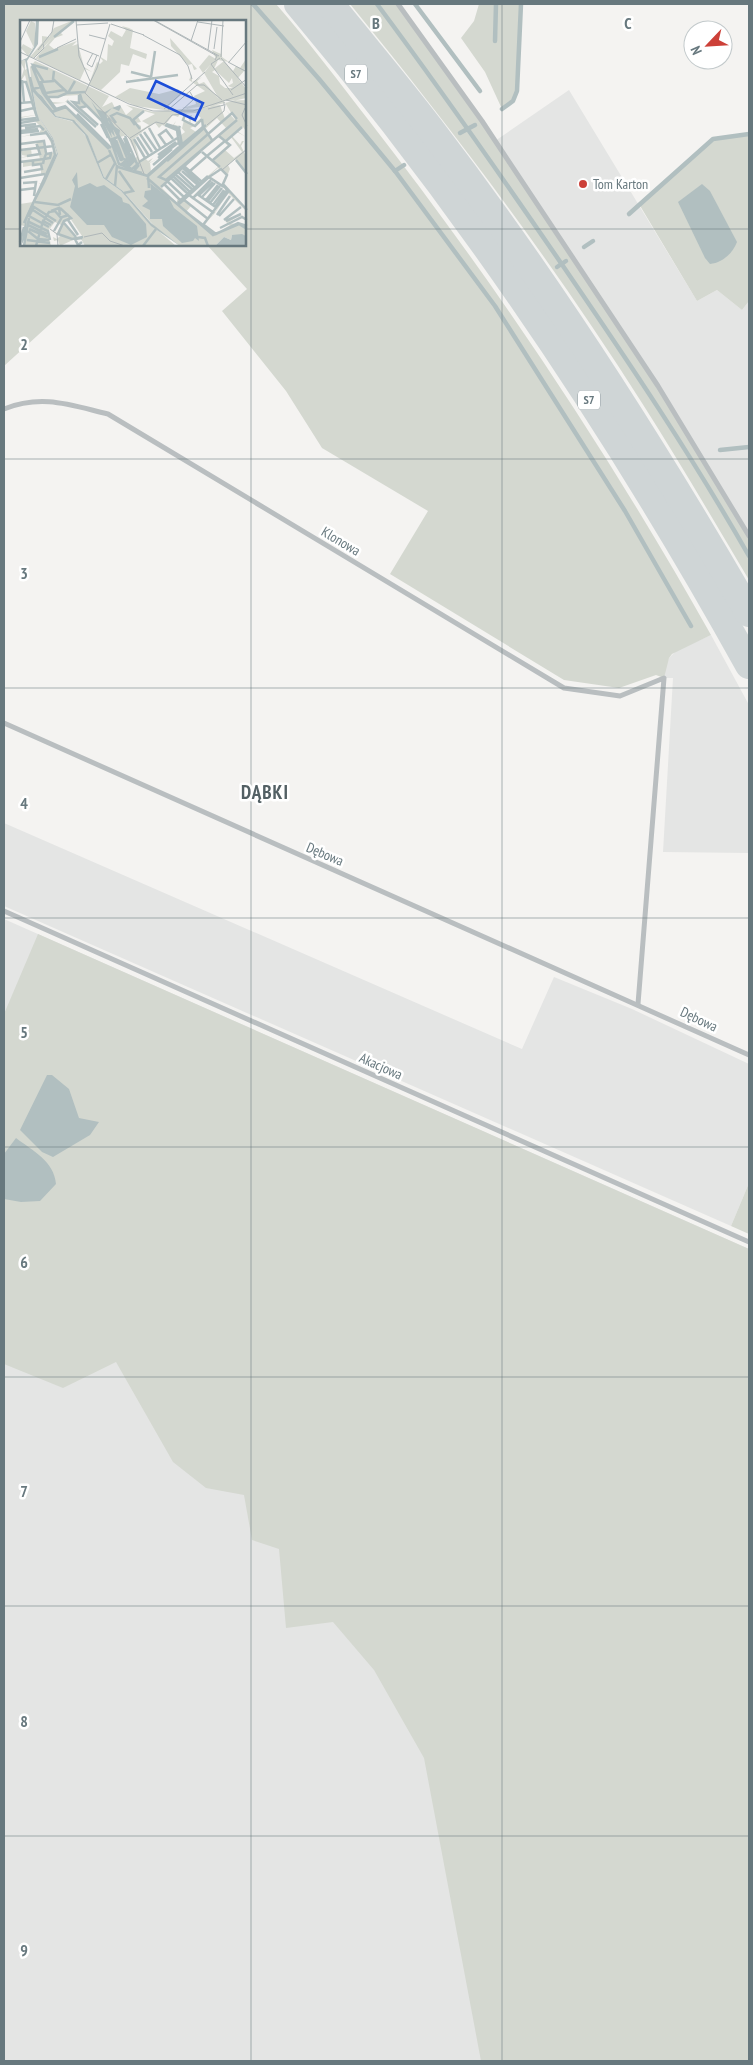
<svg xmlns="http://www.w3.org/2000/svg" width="753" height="2065" font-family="'PT Sans Narrow',sans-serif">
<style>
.built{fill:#e4e5e4}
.green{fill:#d4d8d0}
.water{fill:#b1bfc0}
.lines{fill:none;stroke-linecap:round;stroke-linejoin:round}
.stream{stroke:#b1bfc0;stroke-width:4.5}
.street{stroke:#b9bec0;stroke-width:5}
.highway{stroke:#cfd5d6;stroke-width:28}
.grid{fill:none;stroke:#67787e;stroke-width:1;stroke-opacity:0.55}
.poi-dot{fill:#cc4038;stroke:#fff;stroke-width:2}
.labels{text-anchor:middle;stroke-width:5;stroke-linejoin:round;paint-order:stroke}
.shield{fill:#fff;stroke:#95a0a5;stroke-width:1}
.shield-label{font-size:12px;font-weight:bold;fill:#67787e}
.poi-label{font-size:14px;fill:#67787e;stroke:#fff;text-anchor:start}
.street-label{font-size:14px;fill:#67787e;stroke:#fff}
.district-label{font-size:19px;font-weight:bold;letter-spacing:1px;fill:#536064;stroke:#fff}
.inset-river{fill:none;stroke:#b1bfc0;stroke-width:2.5}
.inset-road{fill:none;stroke:#afb7b9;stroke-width:1}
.view{fill:#1d4ed8;fill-opacity:0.15;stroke:#1d4ed8;stroke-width:2.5}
.inset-edge{fill:none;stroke:#67787e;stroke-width:2.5}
.grid-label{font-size:16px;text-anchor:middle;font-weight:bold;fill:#67787e;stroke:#fff;stroke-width:5;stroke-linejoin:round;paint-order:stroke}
</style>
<rect width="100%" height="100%" fill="#f4f3f1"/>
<g class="built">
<polygon points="569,90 697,301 717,290 742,310 749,301 749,536 495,141"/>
<polygon points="711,635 749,705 749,853 663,852 673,678 664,678 666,665 669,658 676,651"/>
<polygon points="4,823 522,1049 554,977 632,1009 749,1064 749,1183 731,1226 4,906"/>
<polygon points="4,919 749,1249 749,2061 4,2061"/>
</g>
<g class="green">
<path d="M4,4H276C309,42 339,82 370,122C496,284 610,455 711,635L672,654L669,658L664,678L656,675L619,688L564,680L390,574L428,511L322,448L286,391L222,311L247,289L207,245H245V21H21V245H137L4,366Z"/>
<path d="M350,4H398L443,65L658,386L749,536V580C714,521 679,461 642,403C554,264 454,131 350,4Z"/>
<polygon points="479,4 521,4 517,91 513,101 502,109 485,72 461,38 474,21"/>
<polygon points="749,134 749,301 742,310 717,290 697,301 639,204 713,139"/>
<polygon points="38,934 749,1249 749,2061 481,2061 424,1758 374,1670 333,1622 286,1628 279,1549 252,1540 244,1495 206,1488 173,1462 116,1362 63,1388 4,1364 4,1014"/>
<polygon points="749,1183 749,1234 731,1226"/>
</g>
<g class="water">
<path d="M702,184L710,191L737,242C733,253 722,263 710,264L705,258L678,202Z"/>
<polygon points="47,1075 52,1075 69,1089 79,1118 99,1122 90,1135 53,1157 42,1152 20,1130"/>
<path d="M16,1138C33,1151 54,1161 56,1184L40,1201L21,1202L4,1199V1154Z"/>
</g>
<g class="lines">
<g class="stream">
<polyline points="253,4 319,79 395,171 404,165"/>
<path d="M377,4C441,90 502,177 563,266C628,361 692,456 749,556"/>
<polyline points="415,4 480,91"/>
<polyline points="495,41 496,4"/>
<polyline points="502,109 513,101 517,91 521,4"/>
<polyline points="460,133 475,125"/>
<polyline points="395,171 495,306 625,511 691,626"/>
<polyline points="629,214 713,139 749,134"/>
<polyline points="584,247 593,241"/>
<polyline points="557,267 566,261"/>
<polyline points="720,450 749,447"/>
</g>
<g class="street">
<polyline points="398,4 482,121 658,386 749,536"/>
<path d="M4,409C42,394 70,405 108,414L564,688L620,696L664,678L638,1004"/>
<polyline points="4,723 749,1055"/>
<polyline points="4,911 749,1242"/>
</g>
<g class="highway">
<path d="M298,4C468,206 621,434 749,665"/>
<path d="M330,4C363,45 397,85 429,127C547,281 652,445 749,613"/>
</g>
</g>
<path class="grid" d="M251,4V2061M502,4V2061M4,229H21M245,229H749M4,459H749M4,688H749M4,918H749M4,1147H749M4,1377H749M4,1606H749M4,1836H749"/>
<circle class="poi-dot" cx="583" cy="184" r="5"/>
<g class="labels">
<g class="shield">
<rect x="345" y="64.5" width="22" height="19" rx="4"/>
<rect x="578" y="390.5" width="22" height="19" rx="4"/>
</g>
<g class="shield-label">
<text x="356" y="78">S7</text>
<text x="589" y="404">S7</text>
</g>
<g class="poi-label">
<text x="593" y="189">Tom Karton</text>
</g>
<g class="street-label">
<text transform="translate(341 541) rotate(31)" y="5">Klonowa</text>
<text transform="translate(325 854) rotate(23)" y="5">Dębowa</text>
<text transform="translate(699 1019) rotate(25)" y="5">Dębowa</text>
<text transform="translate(381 1066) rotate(24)" y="5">Akacjowa</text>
</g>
<g class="district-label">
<text x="265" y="799">DĄBKI</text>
</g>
</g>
<g transform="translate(20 20)">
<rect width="226" height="226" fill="#f4f3f1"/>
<path d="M54,0L40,12L43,15L35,18L29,25L34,29L57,21L52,26L58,24L64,47L72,52L65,49L60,60L69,64L77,42L80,44L83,41L79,36L87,41L88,24L92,26L94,21L88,16L91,11L102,17L106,10L102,6L109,8L113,10L110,28L127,34L126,39L113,34L109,46L101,44L100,52L81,70L95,77L110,68L139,74L158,69L162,74L148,86L157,92L116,86L95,77L21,42L17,39H15L32,18L14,38L10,37L22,23V16L29,17L34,8ZM11,1L15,3V23L14,26L8,36L1,28L3,24L12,29L13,26L6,11ZM136,10L150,18L177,49L174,50L172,44L168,45L151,26L150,18ZM202,27V37L209,42L198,40L194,49L204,41L213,51L216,46L220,48L226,39L224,51L218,58L226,69V78L179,89L162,88L176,84L174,76L185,71L169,60L172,54V62L182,57L177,61L179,64L184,62L199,79L184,53L191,44L183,53L179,47L189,35L196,39L192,30L201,34ZM195,50L209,63L212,58L213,63L208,66L213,68H205L200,64L199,56L192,52ZM5,40V50L8,48L15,91L32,118L37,133L24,163L6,196L5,213L0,226L4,206L0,205V184L13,182L21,165L19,163L22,164L25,155H21V144L3,147V142L20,139L19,135L0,138L7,136L2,135L1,130L11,129L12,136L19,134L16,122L24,121L26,134L35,132L26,113L0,117L19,113L22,108L15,101L18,100L16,95L0,98V95L1,97L15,95L5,55L0,62L4,49L0,41ZM15,41L89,76L82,87L92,82L95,88L100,85L106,95L113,89L106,85L133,92L200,85L205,99L210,95L206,90L216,101L204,81L226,80V111L223,107L217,111L226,117L217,112L212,116L220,125L222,121H224L221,126L226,136V154L215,139L208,145L210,149L204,164L226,191L208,173L195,193L205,201L219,195L208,203L222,197L208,203L226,205V216L212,215L211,220L204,217L195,226H160L136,208L103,171L84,157L68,117L56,102L36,96L22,76L12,69L10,47ZM59,75V83L53,82L59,88L67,86L77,95L88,113L91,127L46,86L36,89L33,84L43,83H32L46,82L47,81L49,78L45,82H32L28,77ZM124,91L135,94L122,101L129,105L121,110V106L116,103L121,102L118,97ZM176,93L182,99L178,102L173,99V101L177,103H178L182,100L183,105L176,112L170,108L175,106L170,104L172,95L168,96L170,103L164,100L165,96L162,108L160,106L154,105L156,101L153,105L155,106H160L165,112L161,115L159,110V116L158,109L145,105L153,95L158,97L160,94ZM197,98L206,108L192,120L185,109ZM135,103L139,108L142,105L157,110V118L141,128L129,107ZM128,107L140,129L120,141L114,119ZM107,115L117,136L115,140L100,117ZM198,117L204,121L191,133L204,122L208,126L192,140L187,137L198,147L182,161L172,152L173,148L170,150L164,145ZM211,117L222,132L214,138L205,130L210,125L206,121ZM97,119L103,139L99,143L92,126L91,121ZM156,119L159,126L131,151L130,143L139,138L129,143L133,138L128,141L126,139ZM164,146L181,162L164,177L147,161L158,151L161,152ZM198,148L207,155L203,166L189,156ZM188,158L208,171L195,192L190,190L194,193L183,205L166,192L171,186L164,179ZM147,161L164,177L157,180V183L141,167ZM195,193L210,205L196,214L184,205ZM13,72L35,97L54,102L67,118L83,158L101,171L129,203L156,226H65L61,219H55L40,226L38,220L34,221L33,217L37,219L41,215L33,212L37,213L41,205L35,202L28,211L31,226H3L7,197L38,134L33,118L17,94ZM50,198L62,216V218H56L44,202Z" fill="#d4d8d0" fill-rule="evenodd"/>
<path d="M16,0H19L18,24L7,41L12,69L22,76L36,96L54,100L68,116L84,157L103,171L131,203L160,226L131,206L101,171L83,158L65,115L52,101L35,97L13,72L17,94L33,118L38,134L25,163L7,197L6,216L1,226L6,196L37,133L32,118L15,91L5,40L0,41L7,38L14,27ZM71,81L77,89L85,92L92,88L100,85L101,87L99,91L92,88L86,94L89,103L100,110L99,118L115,141L109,147L100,144L108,137L93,109L95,117L91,112L92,118ZM57,152L58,168L70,163L77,167L84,165L102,178L103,182L109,184L126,204L127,217L111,225L92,217L84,205H67L50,187L55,166L52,160ZM130,163L149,178L154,188L177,206L179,221L175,218L173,221L162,223L143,206L142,199H130V190L122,186L128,181L124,177L125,171L131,170ZM222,214L226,216V226H195L204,217L211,220L212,215Z" fill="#b1bfc0"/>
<path class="inset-river" d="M34,17L54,1M19,37L38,29M12,46L23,73L36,91M34,51L33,59L48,73M111,52L131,57M10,57L13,69L21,67M131,57L135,31M2,60L4,82M23,61L13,45L28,49M34,61L21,62L27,77H38L47,73M55,61L48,73L65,72M3,62H6L12,81M106,62L158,55M13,69L32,91M26,73L44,70M60,74L62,81L82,101L90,120L98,117M59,75V83L53,82L59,88L67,86M28,78L36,89L46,86M47,81L76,107M0,83L12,82L14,88L0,91M59,88L78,105M32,92L46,87L89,129M57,94L91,128M165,95L163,100L175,106L182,99M88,98L114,141L110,145L99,118M217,99L212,93L139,157L146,160L217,100M0,100L16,98M0,103L18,100L14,88M96,103L91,96L97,93L110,98L115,105M81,104L88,118M146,104L159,108L160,106M145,105L157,110L158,117M0,106L16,104M5,108L20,106L24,110M129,108L140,128M159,108L162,125M120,109L113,100L124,91M0,111L18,109M124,112L137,131M0,113L19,111M120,114L132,132M10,115L26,113M105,116L117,144M117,117L129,136M104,118L110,132M158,118L160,126L183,107L182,99M96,119L91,121L99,144L112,149L119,143M114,119L125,138M93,120L101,141M94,120L102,141M96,120L103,139L107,140M206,121L222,107M0,124L24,121L26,133M146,125L139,115L146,110L153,119M0,130L34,126M89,130L96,145M182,132L200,147M138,135L156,122M7,136L20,134L16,122M187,136L205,121M138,138L158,123M193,140L210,125L199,116M216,140L227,154M147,141L184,108L192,120M0,142L24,139M119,142L159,117M77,143L92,134M23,144L24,139L26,134L31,133L30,138L24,139M119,145L114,151L122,153M133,145L152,129M98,147L128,156M165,147L182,162M163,148L179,163M99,151L113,171L104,173M162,151L178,165M170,151L186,137M4,152L22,149L21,144L13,145V141M158,152L175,168M155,154L173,170M128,155L159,127M153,156L170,172M0,158L25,154M127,158L193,215L219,204L227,209M151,158L168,174M86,159L95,143M147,161L164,177L158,183M3,163L16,162L14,176M144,164L160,180M204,165L227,190M95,166L97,145M141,167L181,131M129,168L128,156L186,105M0,170L16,168M177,174L197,188M169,175L173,178L191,160M179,175L193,162M164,177L188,156M182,177L195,163M173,178L194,193M163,179L188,199M186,180L198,165M188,181L200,166M15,182L38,185L51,179M190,183L202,168M159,184L189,157L204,167M193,185L204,170M195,187L206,171M40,188L51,198L44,201L38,214L52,219L63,217M13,190L33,203M31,191L39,188L40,195M166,192L183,205L208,172L203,164L207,155L201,149L189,157M197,195L210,176M199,196L214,179M24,200L29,192L35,191L41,198M48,200L58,215M204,200L221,187M206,201L221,194M9,202L28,211L30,220M4,203L35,135L32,121L25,111M44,203L56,217M8,205L27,214M184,205L196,214L218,203L227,206M29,207L9,196L14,187L36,201M200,208L222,197L227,200M9,209L28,217M8,211L18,219L29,220M34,211L42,197L49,195M178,217L185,218L188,226M7,220L30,223M0,222L4,207M62,222L58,225L55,219L62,218M4,226L9,198M16,226L23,201L31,205M123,226L136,209"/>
<path class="inset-road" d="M56,0L59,36L70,61M133,0L197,36L195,40M134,0L199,36M178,2L204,6M90,4L77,48L65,73L111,120L124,154M91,4L124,15M56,5L88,3M69,15L85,19M123,15L160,35L168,46L172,59M171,21L178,0M0,22L10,0M37,28L56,19M59,28L79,36M194,29L197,7M18,30L32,12L34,0M188,30L192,0M0,32L109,84L133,91H173L227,73M73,33L67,44L72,47L77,35M201,37L203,0M200,38L191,44L213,75M201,38L227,68M13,39L24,28L23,24M208,42L227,52M209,42L227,21M177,65H184L202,80M211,70L227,59M206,80L227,85M225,88L222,95L227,106M144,89L185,52M188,89L204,85V82M148,90L177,65M161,91L174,79L170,72M187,105L204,91L205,84M110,118L136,102L144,104L152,95L164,94M202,150L227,129M30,209L37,214L38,226M64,217L82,213L90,221L105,226"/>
<path class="view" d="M136,61L183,83L175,100L128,78Z"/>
<rect width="226" height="226" class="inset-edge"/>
</g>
<g class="grid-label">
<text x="376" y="29">B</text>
<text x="628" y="29">C</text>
<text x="24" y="350">2</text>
<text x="24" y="579">3</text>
<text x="24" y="809">4</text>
<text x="24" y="1038">5</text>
<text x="24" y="1268">6</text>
<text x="24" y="1497">7</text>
<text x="24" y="1727">8</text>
<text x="24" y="1956">9</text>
</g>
<rect width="753" height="2065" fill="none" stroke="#67787e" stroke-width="10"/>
<g transform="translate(708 45) rotate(245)"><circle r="24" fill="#ffffff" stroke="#c2c9cb"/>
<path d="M0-4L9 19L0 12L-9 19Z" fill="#cc4038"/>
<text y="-8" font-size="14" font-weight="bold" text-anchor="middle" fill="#67787e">N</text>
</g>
</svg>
